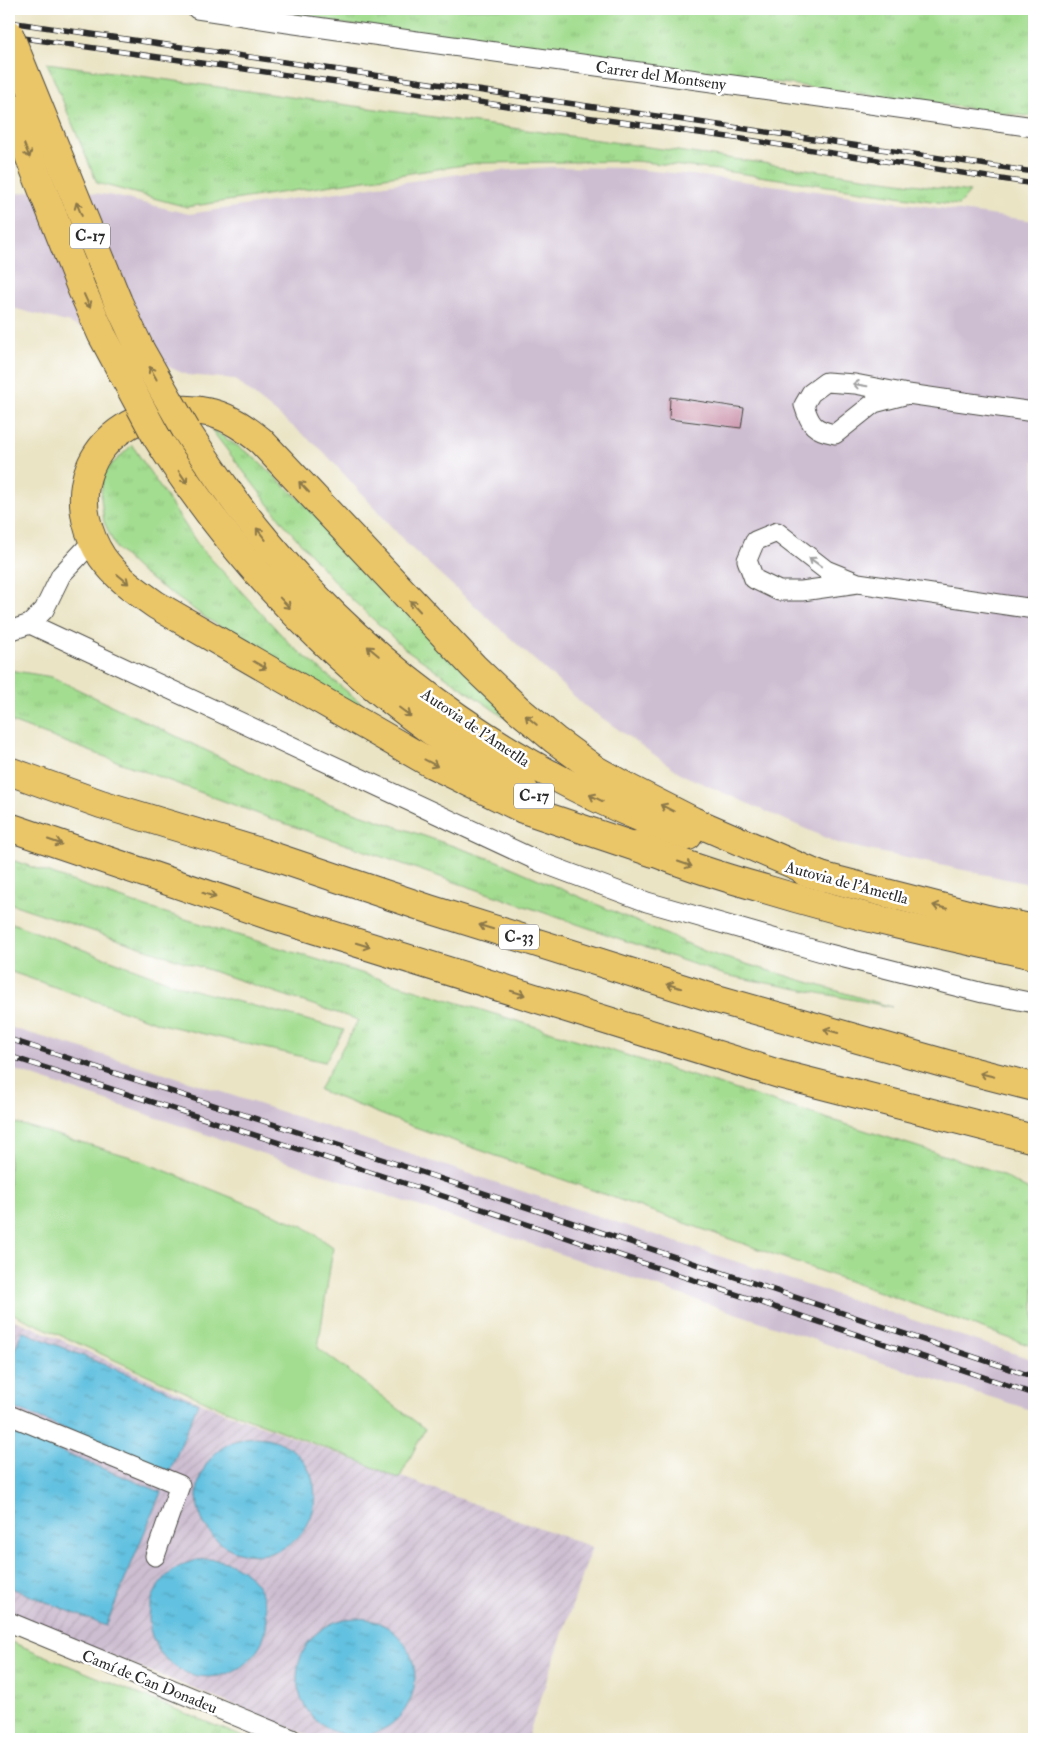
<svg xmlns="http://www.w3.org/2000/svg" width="1043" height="1748" font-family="'IM FELL Double Pica',serif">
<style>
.industrial{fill:url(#industrial-furrows)}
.railway{fill:#cebed1}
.grass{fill:url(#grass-tufts);stroke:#67845e}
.garden{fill:#a3dd90;stroke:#67845e}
.water{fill:url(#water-ripples);stroke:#467686}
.building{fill:#cd98af}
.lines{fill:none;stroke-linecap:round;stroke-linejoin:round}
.minor-casing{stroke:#484742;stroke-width:21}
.highway-casing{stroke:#484742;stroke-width:30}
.minor{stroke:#fff;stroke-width:19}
.highway{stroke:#ebc669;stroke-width:28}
.rail-casing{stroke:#2b2b2b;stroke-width:5.5}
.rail{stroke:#fff;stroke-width:4;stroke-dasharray:11;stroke-linecap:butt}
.highway-bridge-casing{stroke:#484742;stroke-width:30;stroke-linecap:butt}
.highway-bridge{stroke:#ebc669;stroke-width:28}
.oneway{stroke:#8b784a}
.oneway2{stroke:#a0a0a0}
.labels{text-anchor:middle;stroke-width:5;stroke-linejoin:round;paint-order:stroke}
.shield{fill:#fff;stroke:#6b6b6b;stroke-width:1}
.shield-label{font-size:15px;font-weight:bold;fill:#2b2b2b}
.street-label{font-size:16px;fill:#2b2b2b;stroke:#fff}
</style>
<defs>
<pattern id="industrial-furrows" width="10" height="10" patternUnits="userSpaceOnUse" patternTransform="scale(1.25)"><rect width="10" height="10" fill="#cebed1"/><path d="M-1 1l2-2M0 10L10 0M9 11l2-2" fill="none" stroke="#b1a3b4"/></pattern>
<pattern id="grass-tufts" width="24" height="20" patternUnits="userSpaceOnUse" patternTransform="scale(1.25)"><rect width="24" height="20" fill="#a3dd90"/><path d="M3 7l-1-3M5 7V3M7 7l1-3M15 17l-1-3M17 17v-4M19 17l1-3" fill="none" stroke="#8cbe7c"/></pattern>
<pattern id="water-ripples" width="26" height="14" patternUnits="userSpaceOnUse" patternTransform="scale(1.25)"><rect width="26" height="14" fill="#62c1e0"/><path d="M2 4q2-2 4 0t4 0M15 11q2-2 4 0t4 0" fill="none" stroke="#519db6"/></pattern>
</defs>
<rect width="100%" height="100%" fill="#fff"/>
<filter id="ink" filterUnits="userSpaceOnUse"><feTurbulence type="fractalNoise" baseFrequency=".02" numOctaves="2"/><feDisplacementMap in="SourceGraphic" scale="10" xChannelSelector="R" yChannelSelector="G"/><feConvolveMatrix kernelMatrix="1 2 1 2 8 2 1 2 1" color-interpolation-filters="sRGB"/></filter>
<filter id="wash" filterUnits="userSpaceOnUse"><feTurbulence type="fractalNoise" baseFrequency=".0096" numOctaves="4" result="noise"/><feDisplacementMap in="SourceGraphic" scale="20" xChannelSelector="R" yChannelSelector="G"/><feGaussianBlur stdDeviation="1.12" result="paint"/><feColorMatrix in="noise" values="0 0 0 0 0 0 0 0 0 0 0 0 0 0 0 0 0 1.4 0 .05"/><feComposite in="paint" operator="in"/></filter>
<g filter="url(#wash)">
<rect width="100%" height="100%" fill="#eae4c5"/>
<polygon class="industrial" points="9,1318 35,1328 216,1409 592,1547 527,1739 317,1739 9,1614"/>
<g class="railway">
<polygon points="553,167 624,168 720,178 1034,221 1034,885 840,844 683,775 585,706 409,546 322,450 234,379 187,375 70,323 9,307 9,195 54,187 114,196 189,214 466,173"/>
<polygon points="9,1027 167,1074 1034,1360 1034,1411 883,1363 9,1068"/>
</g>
<g class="grass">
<polygon points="287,9 1034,9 1034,117 298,18"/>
<polygon points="47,63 970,192 959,205 717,170 635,161 477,163 187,207 97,183"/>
<polygon points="210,428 251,455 307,506 530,735 404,648 343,591 284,524"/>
<polygon points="132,445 199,546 291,645 391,728 206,618 142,573 116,548 104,522 101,498 103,473"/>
<polygon points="9,670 52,677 287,789 497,861 709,953 892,1007 725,975 272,819 9,721"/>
<polygon points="9,859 143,906 527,1024 994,1171 1034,1193 1034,1347 398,1121 319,1090 358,1020 9,903"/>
<polygon points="9,1641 248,1739 9,1739"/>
</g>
<g class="garden">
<polygon points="9,922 183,987 344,1030 325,1062 161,1024 9,971"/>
<polygon points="9,1121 131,1157 303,1226 333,1247 318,1348 425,1429 399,1479 357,1460 218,1407 9,1312"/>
</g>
<g class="water">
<polygon points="22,1331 198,1403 170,1471 9,1406 9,1365"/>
<polygon points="9,1431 161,1492 106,1626 9,1587"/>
<circle cx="256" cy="1496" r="59"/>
<circle cx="208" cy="1618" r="59"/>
<circle cx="356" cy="1677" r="59"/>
</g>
<g id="blocks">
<polygon class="building" points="670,397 744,408 741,428 669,419"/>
</g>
</g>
<g filter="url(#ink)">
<use href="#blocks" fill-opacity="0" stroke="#484742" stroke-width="1"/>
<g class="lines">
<g class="minor-casing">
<g id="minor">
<polyline points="197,9 288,23 1034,127"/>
<path d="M908,394L874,403L835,434C814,430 810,425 804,405L811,393L826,382L855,384L908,394L1034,412"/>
<polyline points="858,583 802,591 779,591 754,579 747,560 755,541 777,532 826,570 858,583 1034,609"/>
<polyline points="30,624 540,862 647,902 829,954 983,993 1034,1003"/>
<polyline points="9,631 30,624 44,610 61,575 93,541"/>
<polyline points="9,1415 180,1485 155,1556"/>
<polyline points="9,1622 292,1739"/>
</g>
</g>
<g class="highway-casing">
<g id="highway">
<path d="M186,430C212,469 238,508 268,543C378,676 526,778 688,836"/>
<path d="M156,436C247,582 374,706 524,790"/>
<polyline points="9,771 101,804 263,853 429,909 713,998 975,1072 1034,1087"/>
<polyline points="9,827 271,916 779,1074 1034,1139"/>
<path d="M636,845C678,863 722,877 765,889C854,916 944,936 1034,955"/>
<path d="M654,853L523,809L432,764L156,605C136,591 116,577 102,557C94,545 89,532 86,519C70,444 146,397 212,413C231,418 246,429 261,441L474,667L519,710L555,740L596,770L630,789L693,821L823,877"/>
<polyline points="805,872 987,919 1034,929"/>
</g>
</g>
<use href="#minor" class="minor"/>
<use href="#highway" class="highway"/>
<g class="rail-casing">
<g id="rail">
<polyline points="9,22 746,129 1034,172"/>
<polyline points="9,36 742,139 1034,184"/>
<polyline points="9,1039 403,1166 1034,1377"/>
<polyline points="9,1056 398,1181 1034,1394"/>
</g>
</g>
<use href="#rail" class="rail"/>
<g class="highway-bridge-casing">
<g id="highway-bridge">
<polyline points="9,34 118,302 141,351 186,430"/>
<polyline points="9,105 82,290 102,335 156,436"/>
</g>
</g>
<use href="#highway-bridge" class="highway-bridge"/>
</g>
<defs><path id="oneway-shaft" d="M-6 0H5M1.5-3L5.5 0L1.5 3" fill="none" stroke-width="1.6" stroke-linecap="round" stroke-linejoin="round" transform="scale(1.25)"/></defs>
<g class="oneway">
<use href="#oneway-shaft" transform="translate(27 151) rotate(68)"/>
<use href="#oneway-shaft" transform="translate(79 209) rotate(-112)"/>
<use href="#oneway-shaft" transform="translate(87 301) rotate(66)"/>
<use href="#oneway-shaft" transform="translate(153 373) rotate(-119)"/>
<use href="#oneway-shaft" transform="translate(183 477) rotate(55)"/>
<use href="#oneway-shaft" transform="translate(304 487) rotate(-133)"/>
<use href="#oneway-shaft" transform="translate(261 534) rotate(-128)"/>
<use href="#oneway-shaft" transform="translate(123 579) rotate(40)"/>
<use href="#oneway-shaft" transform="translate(285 603) rotate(46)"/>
<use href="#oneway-shaft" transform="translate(415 606) rotate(-133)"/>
<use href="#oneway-shaft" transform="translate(373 651) rotate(-140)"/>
<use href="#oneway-shaft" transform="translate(260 665) rotate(30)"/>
<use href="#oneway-shaft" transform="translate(405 712) rotate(37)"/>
<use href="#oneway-shaft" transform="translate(531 720) rotate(-140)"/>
<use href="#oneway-shaft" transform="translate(431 763) rotate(28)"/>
<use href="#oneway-shaft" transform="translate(596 798) rotate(-153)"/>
<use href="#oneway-shaft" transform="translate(667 808) rotate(-153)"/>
<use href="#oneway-shaft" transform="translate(55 842) rotate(19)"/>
<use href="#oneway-shaft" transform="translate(685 864) rotate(19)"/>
<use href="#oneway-shaft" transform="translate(209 895) rotate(19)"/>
<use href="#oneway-shaft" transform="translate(940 907) rotate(-166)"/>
<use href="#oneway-shaft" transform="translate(486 927) rotate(-163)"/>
<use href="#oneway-shaft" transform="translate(363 945) rotate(17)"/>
<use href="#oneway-shaft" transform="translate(674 986) rotate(-163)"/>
<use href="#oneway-shaft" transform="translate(518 993) rotate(17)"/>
<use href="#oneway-shaft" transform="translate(831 1031) rotate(-164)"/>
<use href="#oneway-shaft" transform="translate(987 1075) rotate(-166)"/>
</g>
<g class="oneway2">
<use href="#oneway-shaft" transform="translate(860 385) rotate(-171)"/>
<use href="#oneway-shaft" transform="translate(815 562) rotate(-144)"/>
</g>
</g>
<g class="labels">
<g class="shield">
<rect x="70" y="223.5" width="40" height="25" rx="4"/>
<rect x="514" y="783.5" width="40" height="25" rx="4"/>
<rect x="499" y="924.5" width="40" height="25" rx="4"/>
</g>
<g class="shield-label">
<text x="90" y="241">C-17</text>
<text x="534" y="801">C-17</text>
<text x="519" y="942">C-33</text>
</g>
<g class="street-label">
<text transform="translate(661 75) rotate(8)" y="6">Carrer del Montseny</text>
<text transform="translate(476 727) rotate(34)" y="6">Autovia de l'Ametlla</text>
<text transform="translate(847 882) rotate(15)" y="6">Autovia de l'Ametlla</text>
<text transform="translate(150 1681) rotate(22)" y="6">Camí de Can Donadeu</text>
</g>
</g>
<rect width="1043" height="1748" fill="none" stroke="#fff" stroke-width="30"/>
</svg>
